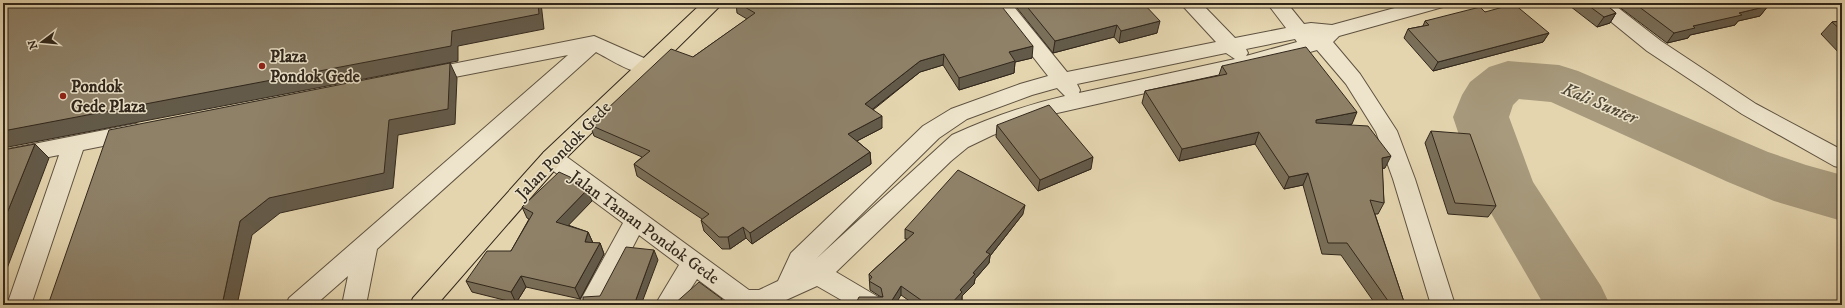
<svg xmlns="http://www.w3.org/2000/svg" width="1845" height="308" font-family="'IM FELL DW Pica',serif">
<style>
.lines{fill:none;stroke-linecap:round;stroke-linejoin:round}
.river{fill:#a79a7d;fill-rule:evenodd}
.minor-casing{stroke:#5e5240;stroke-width:2}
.major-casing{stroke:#31271b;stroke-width:2}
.minor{fill:#ede4cb;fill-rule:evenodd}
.major{fill:#e4d5af;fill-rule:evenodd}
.wall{fill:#7a6f59;stroke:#31271b}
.shaded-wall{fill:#635a49;stroke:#31271b}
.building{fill:#8e8168;stroke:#31271b}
.poi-dot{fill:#8f2418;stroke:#ede4cb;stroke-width:1.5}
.labels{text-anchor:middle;stroke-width:3;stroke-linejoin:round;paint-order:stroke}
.poi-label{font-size:17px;font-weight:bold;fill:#31271b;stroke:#ede4cb;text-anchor:start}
.street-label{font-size:17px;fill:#31271b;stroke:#ede4cb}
.water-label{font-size:18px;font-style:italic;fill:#544a38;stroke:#ede4cb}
</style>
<rect width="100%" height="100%" fill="#e4d5af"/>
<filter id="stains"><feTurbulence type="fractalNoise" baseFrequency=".005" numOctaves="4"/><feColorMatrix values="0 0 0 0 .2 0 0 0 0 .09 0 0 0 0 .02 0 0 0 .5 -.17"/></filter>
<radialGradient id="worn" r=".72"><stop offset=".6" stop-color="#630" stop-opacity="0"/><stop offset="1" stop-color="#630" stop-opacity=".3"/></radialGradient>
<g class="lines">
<polygon class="river" points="1508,61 1559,65 1578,71 1768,152 1806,165 1842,175 1842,221 1774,201 1728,182 1551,102 1519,99 1513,105 1509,117 1533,182 1601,286 1610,305 1544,305 1477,189 1453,117 1462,95 1470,82 1489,67"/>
<g class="minor-casing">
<g id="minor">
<path d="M991,3H1011L1067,72L1216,42L1180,3H1201L1235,38L1286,28L1267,3H1287L1304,24L1311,23L1332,25L1413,3H1446L1443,7L1339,36L1333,42L1360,74L1397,131L1415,179L1455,305H1431L1393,179L1376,132L1346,84L1317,50L1247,70L1044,116L993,135L968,147L951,161L836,272L880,298L883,305H850L817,286L775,305H732L697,279L680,305H655L679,265L639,235L603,305H578L623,223L544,164L541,158L544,152L552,150L560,152L749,290H759L778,281L791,253L923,126L951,109L1020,84L1048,76ZM1295,39L1297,42L1246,56L1248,53L1246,49ZM1226,53L1235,59L1079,93L1080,90L1077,84ZM1057,88L1065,96C1026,105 989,118 952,135L816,259L939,138L967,119L1032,95Z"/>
<polygon points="1590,3 1612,3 1661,41 1756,104 1842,150 1842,168 1834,166 1742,114 1647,51 1593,7"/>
<path d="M594,36L653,62L656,67L653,72C635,77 612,60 596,52L377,249L366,305H342L348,276L315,305H286L289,298L568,55L424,83L417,81L414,76L417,71Z"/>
<polygon points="135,124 143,126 146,132 143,138 83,150 31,305 7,305 59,155 3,166 3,150"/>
</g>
</g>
<g class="major-casing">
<polygon id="major" points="702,3 723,3 560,164 437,305 410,305 413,298 544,152"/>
</g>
<use href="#minor" class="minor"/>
<use href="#major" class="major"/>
</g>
<g class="wall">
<polygon points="736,3 999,3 1032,58 1015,62 1014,73 959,90 943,65 920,72 873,110 882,128 857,141 870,152 871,164 752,244 746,238 730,249 722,249 704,231 701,220 702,219 637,176 634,164 642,157 594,136 590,125 693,57 747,19 737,13"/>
<polygon points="1013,3 1158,3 1146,6 1157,33 1119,43 1114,37 1053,53"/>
<polygon points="1566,3 1604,3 1616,13 1610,23 1597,27"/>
<polygon points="1614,3 1764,3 1768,6 1760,16 1738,21 1735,25 1690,35 1688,38 1667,43"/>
<polygon points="1485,12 1549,33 1543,42 1433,71 1404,38 1408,29 1423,26 1425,21"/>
<polygon points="1842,21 1842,56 1821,34 1832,22"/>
<polygon points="1222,66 1352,124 1347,125 1385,168 1382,168 1384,203 1378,214 1375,214 1405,305 1376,305 1341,255 1322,254 1303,185 1284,189 1255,144 1179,161 1142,103 1145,91 1219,75"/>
<polygon points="997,125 1091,169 1038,191 996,137"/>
<polygon points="1431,131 1496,206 1488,217 1448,214 1425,143"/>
<polygon points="592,201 568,225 588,232 593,243 600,243 604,254 580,299 526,287 516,303 472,292 466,281 511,251 529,219 527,218 522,207"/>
<polygon points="1023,214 990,256 989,263 975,279 974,284 962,296 962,301 958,305 915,305 901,295 881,297 870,290 869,274 907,239 905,239 905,229"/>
</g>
<g class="shaded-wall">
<polygon points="538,3 541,3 544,29 458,46 458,61 3,148 3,131 452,31"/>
<polygon points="1137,3 1158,3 1135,9"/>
<polygon points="1768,6 1760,16 1738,21 1735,25 1690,35 1688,38 1667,43 1674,33 1693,26 1739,13"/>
<polygon points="1616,13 1610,23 1597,27 1604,17"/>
<polygon points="1160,21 1157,33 1119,43 1121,31"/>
<polygon points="1117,25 1114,37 1053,53 1055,41"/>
<polygon points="1549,33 1543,42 1433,71 1438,62"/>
<polygon points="1033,46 1032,58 1015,62 1014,73 959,90 959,78 1009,52"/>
<polygon points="944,54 943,65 920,72 865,115 865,104 920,61"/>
<polygon points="450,63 457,78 455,124 398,135 393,188 280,213 252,235 237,305 222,305 240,221 269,198 389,120"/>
<polygon points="1357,112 1352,124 1311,132 1316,120"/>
<polygon points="882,116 882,128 849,145 848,134"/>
<polygon points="1259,132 1255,144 1179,161 1182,149"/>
<polygon points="35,144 49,158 3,279 3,223"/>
<polygon points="870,152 871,164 752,244 750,233"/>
<polygon points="1391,156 1385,168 1375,170 1382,158"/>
<polygon points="1093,157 1091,169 1038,191 1040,180"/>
<polygon points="1308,173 1303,185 1284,189 1289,177"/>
<polygon points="587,190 592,201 561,233 556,222"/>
<polygon points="1025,205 1023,214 990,256 989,263 975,279 974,284 962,296 962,301 958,305 950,305 986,252"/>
<polygon points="743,227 746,238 730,249 728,237"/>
<polygon points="588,232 593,243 585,242"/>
<polygon points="600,243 604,254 580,299 575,288"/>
<polygon points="654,250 658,260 641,305 634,305"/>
<polygon points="521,276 526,287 516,303 511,292"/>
<polygon points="901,286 901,295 895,305 889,305"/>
<polygon points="722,299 723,305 715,305"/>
</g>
<g class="building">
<polygon points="3,3 538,3 539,14 452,31 451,46 3,131"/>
<polygon points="738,3 999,3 1033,46 1009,52 1015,61 959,78 944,54 920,61 865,104 882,116 848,134 870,152 750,233 743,227 728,237 719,237 701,220 709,214 634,164 650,151 590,125 671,49 693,57 755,13"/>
<polygon points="1024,3 1143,3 1160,21 1121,31 1117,25 1055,41"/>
<polygon points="1585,3 1604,3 1616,13 1604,17"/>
<polygon points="1634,3 1764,3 1768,6 1739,13 1742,15 1693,26 1695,28 1674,33"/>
<polygon points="1514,4 1549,33 1438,62 1408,29 1429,25 1425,21 1480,7 1485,12"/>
<polygon points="1842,21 1842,31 1832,22"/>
<polygon points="1306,47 1357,112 1316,120 1316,123 1368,126 1391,156 1382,158 1384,203 1370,200 1405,305 1391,305 1347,243 1328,243 1308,173 1289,177 1259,132 1182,149 1145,91 1227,74 1222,66"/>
<polygon points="450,63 448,109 389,120 384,173 269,198 240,221 222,305 48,305 109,130"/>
<polygon points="1049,105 1093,157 1040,180 997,125"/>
<polygon points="1431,131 1470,134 1496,206 1455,203"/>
<polygon points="35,144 3,223 3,150"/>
<polygon points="958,170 1025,205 986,252 990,254 973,273 975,274 960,290 962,292 950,305 928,305 901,286 889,305 855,305 859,297 883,297 881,288 869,281 872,277 869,274 914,233 905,229"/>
<polygon points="559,172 570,177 587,190 556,222 588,232 585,242 600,243 575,288 521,276 511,292 466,281 487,251 511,251 533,213 522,207"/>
<polygon points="626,247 654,250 634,305 583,305 583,297 600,296"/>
<polygon points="699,282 722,299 715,305 673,305"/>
</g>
<g class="poi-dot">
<circle cx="262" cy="66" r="4"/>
<circle cx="63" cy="96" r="4"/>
</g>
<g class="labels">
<g class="poi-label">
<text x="270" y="62">Plaza<tspan x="270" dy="20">Pondok Gede</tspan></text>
<text x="71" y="92">Pondok<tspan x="71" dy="20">Gede Plaza</tspan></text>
</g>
<g class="street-label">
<text transform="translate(563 150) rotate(-46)" y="6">Jalan Pondok Gede</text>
<text transform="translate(645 227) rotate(36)" y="6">Jalan Taman Pondok Gede</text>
</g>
<g class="water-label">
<text transform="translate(1600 103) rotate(23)" y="6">Kali Sunter</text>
</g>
</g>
<rect width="1845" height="308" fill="none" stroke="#e4d5af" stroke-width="16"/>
<rect x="4" y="4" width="1837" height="300" fill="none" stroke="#31271b" stroke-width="2"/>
<rect x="8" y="8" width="1829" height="292" fill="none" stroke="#31271b"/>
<g transform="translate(42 42) rotate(254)" stroke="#ede4cb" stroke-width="3" paint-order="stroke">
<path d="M0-3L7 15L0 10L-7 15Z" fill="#31271b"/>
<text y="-6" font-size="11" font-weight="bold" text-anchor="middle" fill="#31271b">N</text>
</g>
<rect width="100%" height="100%" filter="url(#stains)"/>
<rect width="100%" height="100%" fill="url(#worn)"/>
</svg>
